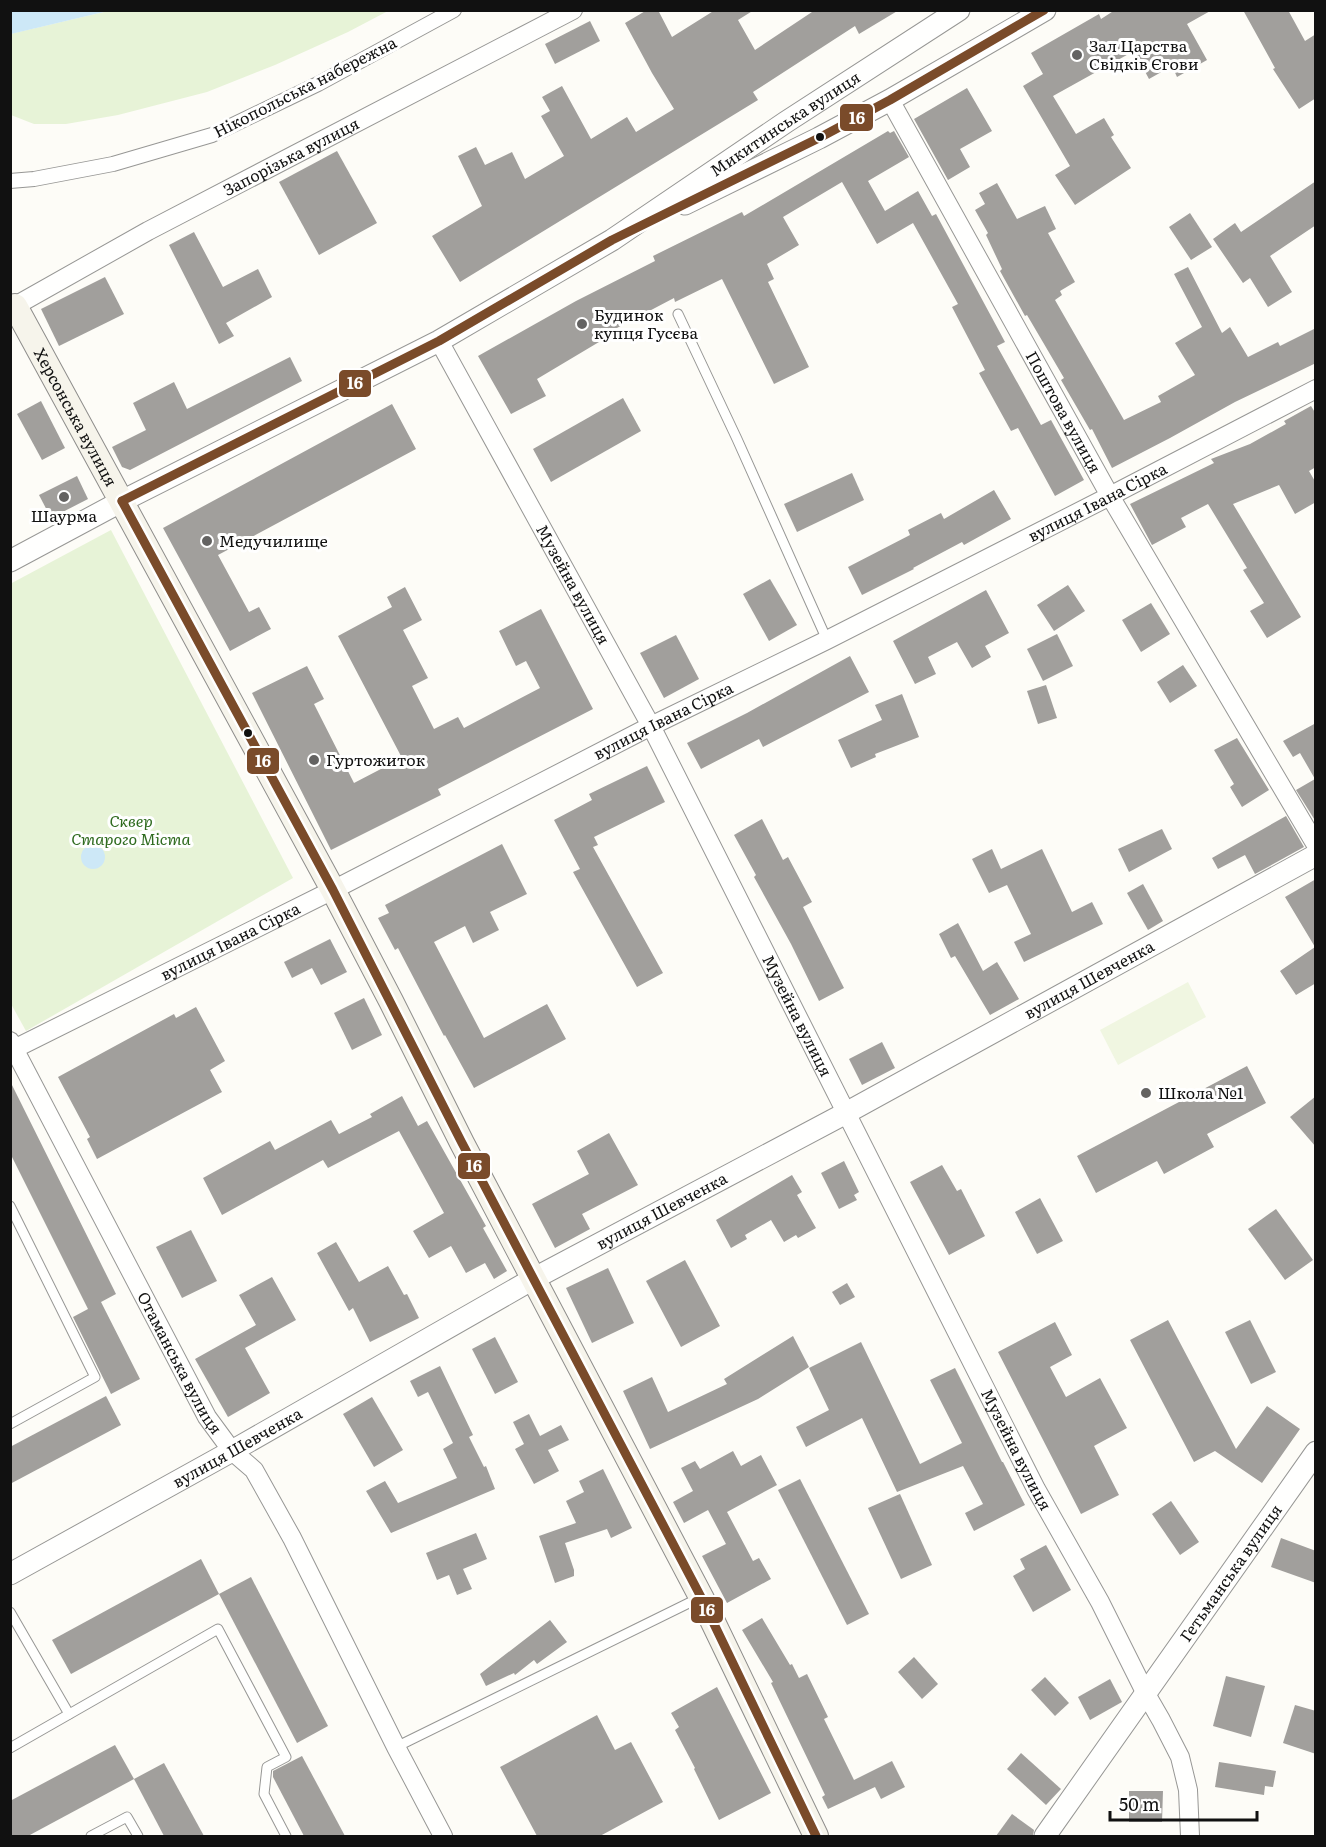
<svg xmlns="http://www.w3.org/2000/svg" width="1326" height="1847" font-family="Literata,serif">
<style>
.green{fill:#e7f3d7}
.pitch{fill:#f0f6e1}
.water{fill:#cde8f7}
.building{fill:#a19f9c}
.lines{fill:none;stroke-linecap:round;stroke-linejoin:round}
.service-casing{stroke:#979795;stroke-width:11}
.pedestrian-casing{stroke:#979795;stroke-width:16}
.minor-casing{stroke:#979795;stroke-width:20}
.tertiary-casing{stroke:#979795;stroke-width:23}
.secondary-casing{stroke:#8e8d8b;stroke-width:26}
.service{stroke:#fffffe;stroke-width:9}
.pedestrian{stroke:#fffffe;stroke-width:14}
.minor{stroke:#fffffe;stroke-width:18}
.tertiary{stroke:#fffffe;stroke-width:21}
.secondary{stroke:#f6f4eb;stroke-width:24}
.bus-1-casing{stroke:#fff;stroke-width:14}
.bus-1{stroke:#7a4b2a;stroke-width:9}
.poi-dot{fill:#646362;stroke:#fff;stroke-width:2}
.bus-dot{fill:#111;stroke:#fff;stroke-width:2}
.labels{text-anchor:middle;stroke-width:6;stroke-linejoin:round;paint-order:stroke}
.poi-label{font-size:16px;fill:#111;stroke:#fff;text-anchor:start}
.street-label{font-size:16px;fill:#111;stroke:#fff}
.park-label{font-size:16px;font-style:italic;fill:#2f6b1f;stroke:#fff}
.line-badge{stroke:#fff;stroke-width:2}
.badge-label{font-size:16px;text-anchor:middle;font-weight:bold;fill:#fff}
</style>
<rect width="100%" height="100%" fill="#fdfcf7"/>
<g class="green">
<polygon points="108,11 388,11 348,32 275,65 207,92 118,115 66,124 34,124 11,115 10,34"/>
<polygon points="111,530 293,878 26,1031 10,1002 10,584"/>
</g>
<polygon class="pitch" points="1188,982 1206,1017 1118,1065 1100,1030"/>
<g class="water">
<polygon points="11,10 108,10 108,11 11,34"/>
<circle cx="93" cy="857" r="12"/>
</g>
<g class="building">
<polygon points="647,10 658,10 672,37 715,10 754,10 738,20 755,50 815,10 899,10 859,34 855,26 753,92 758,100 460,282 432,236 482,206 458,156 476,147 485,165 512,152 525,179 564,156 541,116 550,111 542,97 562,86 591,139 627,117 636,132 674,109 652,73 625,23"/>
<polygon points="1115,10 1212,10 1187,24 1207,60 1177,77 1172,66 1149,79 1134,51 1053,96 1076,134 1104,118 1114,135 1111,137 1131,168 1075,205 1055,175 1070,166 1023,86 1043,74 1031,53 1099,14 1101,19"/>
<polygon points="1243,10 1288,10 1305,41 1316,34 1316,98 1299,109 1273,69 1275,68"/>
<polygon points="590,21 600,41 555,64 545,44"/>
<polygon points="967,88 992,131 960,149 970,167 948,180 914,119"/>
<polygon points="888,131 890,133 894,131 909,157 868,181 885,211 918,191 932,216 936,214 1005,342 997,346 1041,425 1051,420 1084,480 1055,496 1018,428 1011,431 979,373 985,370 952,307 958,304 913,223 877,244 842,182 783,217 799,245 767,264 774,279 768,282 809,367 774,384 722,279 675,302 674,298 596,339 599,342 537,379 546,396 511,414 478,356 576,301 655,261 653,256 742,212 744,216"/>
<polygon points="337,151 377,223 319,255 279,182"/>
<polygon points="1316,181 1316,225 1270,256 1292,292 1268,307 1250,278 1243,283 1213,239 1235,223 1241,232"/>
<polygon points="997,183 1017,219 1045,206 1056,229 1048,233 1075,282 1060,291 1062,295 1055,300 1124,420 1161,402 1158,396 1195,375 1175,343 1202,327 1174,274 1188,267 1222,333 1230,327 1248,357 1278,342 1280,346 1316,328 1316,363 1235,402 1170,438 1112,468 1092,429 1090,430 1061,380 1064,378 1027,315 1025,316 1000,271 1002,269 986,235 988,233 975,210 985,204 979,193"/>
<polygon points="1190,213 1212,247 1191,260 1169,227"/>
<polygon points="194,232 223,287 258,269 272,297 226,323 234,336 219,344 169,245"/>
<polygon points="105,277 124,314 59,346 41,309"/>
<polygon points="290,357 302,381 130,470 122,467 112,447 146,430 133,403 174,382 187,409"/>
<polygon points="623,398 641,431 551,482 533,449"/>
<polygon points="41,401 65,448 42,460 17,414"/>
<polygon points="392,404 416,449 218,555 249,612 259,607 271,629 230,651 163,528"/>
<polygon points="1311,406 1316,414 1316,467 1309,471 1316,483 1316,502 1295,514 1279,485 1233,504 1301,617 1267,638 1250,611 1264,603 1243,570 1247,568 1208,504 1181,518 1186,527 1152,545 1130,504 1214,463 1211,459 1250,444 1286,424 1284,421"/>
<polygon points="852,473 864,500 797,532 784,504"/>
<polygon points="77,476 88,499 51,518 39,495"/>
<polygon points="994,490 1011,519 964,545 962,542 913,568 914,569 862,595 848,567 910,535 908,530 941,513 944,519"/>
<polygon points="770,579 797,625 769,641 743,594"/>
<polygon points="1068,585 1085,611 1054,631 1037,605"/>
<polygon points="405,587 422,620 403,630 428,678 412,686 434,729 458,717 464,728 540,688 526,661 516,666 499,631 541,609 593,709 438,789 441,795 331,850 252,693 307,666 324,699 314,704 354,783 402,758 338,636 392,607 387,597"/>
<polygon points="986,590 1009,633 985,646 991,657 972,668 957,642 928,657 936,674 915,684 893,641"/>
<polygon points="1151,603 1170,634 1141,652 1122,620"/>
<polygon points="1057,634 1073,666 1043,681 1027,649"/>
<polygon points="676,635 699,679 664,698 640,653"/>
<polygon points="850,656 869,692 763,747 759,739 701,769 687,743 747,713"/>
<polygon points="1183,665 1197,686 1170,703 1157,682"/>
<polygon points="1046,685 1057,718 1038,724 1027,691"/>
<polygon points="902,694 919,737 875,754 876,757 851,768 838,740 882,720 875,705"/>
<polygon points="1316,723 1316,822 1296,790 1315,779 1300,753 1293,757 1283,741"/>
<polygon points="1237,738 1269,790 1242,807 1230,787 1234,784 1214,750"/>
<polygon points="647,766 665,802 594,837 598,845 593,847 663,973 637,987 573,872 580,869 554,820 592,800 589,794"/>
<polygon points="1286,816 1304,847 1255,874 1245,855 1218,869 1212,858"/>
<polygon points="762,819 783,860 788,857 812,902 803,907 844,988 819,1001 791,944 754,877 756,875 734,835"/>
<polygon points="1162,829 1172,849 1129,872 1118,849"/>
<polygon points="502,844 527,894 490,912 499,930 473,943 465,926 434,942 484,1038 547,1004 566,1039 474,1088 445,1035 444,1036 398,948 395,950 378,918 389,913 385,905"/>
<polygon points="992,849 1001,869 1042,849 1072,912 1092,902 1103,924 1024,962 1014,942 1031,934 1007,885 989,893 972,859"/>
<polygon points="1316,879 1316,983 1296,995 1280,971 1315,947 1285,897"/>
<polygon points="1143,884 1163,921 1148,930 1127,893"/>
<polygon points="958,923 983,971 997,962 1019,999 990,1015 955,956 951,958 939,934"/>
<polygon points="330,939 347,972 321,985 312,968 292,978 284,962"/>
<polygon points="364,998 382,1035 352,1050 334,1013"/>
<polygon points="196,1007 225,1061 210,1070 222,1092 97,1159 87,1139 90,1137 58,1077 174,1014 176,1018"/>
<polygon points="882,1042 895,1068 862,1085 849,1059"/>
<polygon points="1247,1066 1266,1103 1207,1134 1214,1147 1164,1174 1157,1161 1096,1193 1077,1156"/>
<polygon points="10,1081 116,1294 101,1302 140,1379 111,1394 73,1317 88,1309 10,1153"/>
<polygon points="402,1096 418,1126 427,1121 486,1226 483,1228 507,1271 494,1279 485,1263 466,1273 451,1246 429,1258 413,1231 444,1213 399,1131 328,1168 323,1160 222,1215 203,1178 270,1141 275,1150 331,1120 339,1134 372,1117 370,1114"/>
<polygon points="1316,1096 1316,1147 1290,1117"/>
<polygon points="609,1133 638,1185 582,1214 590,1229 555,1248 532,1204 589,1174 577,1151"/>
<polygon points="844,1161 859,1192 854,1195 857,1200 839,1209 821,1173"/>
<polygon points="942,1165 957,1191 961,1189 985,1236 949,1255 910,1182"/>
<polygon points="792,1175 802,1192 797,1195 816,1228 798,1238 796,1235 784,1242 771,1220 745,1235 747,1239 731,1248 716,1220"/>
<polygon points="1040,1198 1063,1241 1037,1254 1015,1212"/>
<polygon points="1276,1209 1313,1260 1285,1280 1248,1229"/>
<polygon points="191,1230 217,1281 182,1298 156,1247"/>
<polygon points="336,1242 359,1282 388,1266 404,1295 407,1294 419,1318 370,1342 353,1308 349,1311 317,1253"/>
<polygon points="685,1260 720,1326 681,1347 646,1281"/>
<polygon points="608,1268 634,1323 592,1343 566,1288"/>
<polygon points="272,1277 296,1320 245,1348 270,1393 228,1417 195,1359 256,1325 239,1295"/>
<polygon points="847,1283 855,1297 840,1305 832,1292"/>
<polygon points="1168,1320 1236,1449 1267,1406 1300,1429 1262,1483 1215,1451 1194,1462 1130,1340"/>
<polygon points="1250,1320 1276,1372 1251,1384 1225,1332"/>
<polygon points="1055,1322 1072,1355 1050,1367 1066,1397 1100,1378 1127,1428 1094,1446 1119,1495 1081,1514 998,1352"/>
<polygon points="793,1336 809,1367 758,1399 650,1449 623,1391 652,1377 668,1412 727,1384 724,1379"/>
<polygon points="495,1337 518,1382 495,1394 472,1349"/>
<polygon points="861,1342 920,1464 962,1443 930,1380 955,1368 1002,1462 1003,1462 1025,1505 974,1531 965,1513 983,1504 963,1466 897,1492 862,1418 806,1447 796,1427 829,1410 809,1368"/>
<polygon points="440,1366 473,1435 469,1437 484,1467 486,1466 495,1489 391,1533 366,1491 385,1481 398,1503 457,1478 443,1449 453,1443 428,1392 418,1397 410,1381"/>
<polygon points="106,1396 121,1425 10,1484 10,1447"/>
<polygon points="372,1397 403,1450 374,1467 343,1414"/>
<polygon points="529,1414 540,1436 561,1425 569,1440 548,1450 559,1471 534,1484 515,1449 524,1444 513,1422"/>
<polygon points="733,1451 741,1466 761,1455 777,1485 727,1512 753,1561 759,1558 771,1579 727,1603 702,1556 726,1544 708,1510 684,1523 673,1502 693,1491 681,1468 695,1461 700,1469"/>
<polygon points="603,1469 632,1528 611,1538 607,1529 565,1543 574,1570 574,1576 555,1583 539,1536 576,1523 566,1501 584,1492 579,1481"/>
<polygon points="800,1479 869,1614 847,1625 778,1490"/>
<polygon points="900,1494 932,1565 901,1579 868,1508"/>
<polygon points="1171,1501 1199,1542 1180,1555 1152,1514"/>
<polygon points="476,1533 487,1559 463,1569 472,1589 457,1595 449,1575 437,1580 426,1553"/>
<polygon points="1281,1538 1316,1551 1316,1583 1271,1567"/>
<polygon points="1046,1545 1071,1590 1033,1612 1013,1576 1025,1569 1020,1559"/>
<polygon points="201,1559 219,1594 71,1674 52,1640"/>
<polygon points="251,1577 328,1726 297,1743 219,1594"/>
<polygon points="762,1618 790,1665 792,1664 799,1678 807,1674 828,1717 824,1719 854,1780 892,1761 905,1787 881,1799 875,1787 828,1809 822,1797 825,1795 771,1683 773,1682 742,1630"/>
<polygon points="550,1620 567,1642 537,1664 534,1660 515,1675 514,1673 486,1686 480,1674"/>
<polygon points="914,1657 938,1684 922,1699 898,1672"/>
<polygon points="1226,1676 1265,1686 1251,1737 1213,1726"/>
<polygon points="1045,1677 1069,1703 1055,1716 1031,1690"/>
<polygon points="1110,1679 1122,1702 1090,1720 1078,1697"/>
<polygon points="717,1687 771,1793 719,1820 694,1769 695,1768 675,1730 679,1727 671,1713"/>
<polygon points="1295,1705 1316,1711 1316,1754 1283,1743"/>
<polygon points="597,1715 615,1750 631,1742 663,1802 600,1836 537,1836 500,1767"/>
<polygon points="115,1745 134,1779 28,1836 10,1836 10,1801"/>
<polygon points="1021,1753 1061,1789 1046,1805 1007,1769"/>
<polygon points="302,1756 345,1836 304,1836 273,1777 273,1771"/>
<polygon points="1219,1762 1276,1771 1273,1787 1265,1786 1264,1795 1215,1787"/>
<polygon points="164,1763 204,1836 164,1836 134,1779"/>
<polygon points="1129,1791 1163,1791 1162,1822 1129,1822"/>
<polygon points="1012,1814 1034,1830 1033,1836 996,1836"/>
</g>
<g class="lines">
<g class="service-casing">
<g id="service">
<polyline points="678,314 737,439 827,640"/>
<polyline points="10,1206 95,1377 10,1424"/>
<polyline points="10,1612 69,1714"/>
<polyline points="396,1747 699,1598"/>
<polyline points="10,1748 218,1629 286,1757 267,1767 264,1794 286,1836"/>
<polyline points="91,1836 127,1817 138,1836"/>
</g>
</g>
<g class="pedestrian-casing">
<polyline id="pedestrian" points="10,181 34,179 113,164 212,135 318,84 454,10"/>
</g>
<g class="minor-casing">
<g id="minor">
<path id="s1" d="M890,100L1110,496L1316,845"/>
<path id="s2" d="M15,306L148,231L573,10"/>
<path id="s3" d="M439,341L651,726L1036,1489L1100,1602L1146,1694L1161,1720L1180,1757L1188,1790L1190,1836"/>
<path id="s4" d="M10,1041L207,1417L232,1451L254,1470L292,1538L396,1747L443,1836"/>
<path id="s5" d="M10,1051L333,890L651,726L827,640L1110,496L1316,389"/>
</g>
</g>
<g class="tertiary-casing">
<g id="tertiary">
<polyline points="685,204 819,138 890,100 1045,10"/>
<path id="s6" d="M10,561L122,501L439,341L612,240L786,122L959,10"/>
<path id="s7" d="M10,1574L232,1451L533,1279L846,1113L1316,855"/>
<path id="s8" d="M1045,1836L1316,1452"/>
</g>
</g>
<g class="secondary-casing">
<g id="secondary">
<path id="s9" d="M10,308L15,306L333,890L391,1001L462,1143L701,1597L816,1836"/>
</g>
</g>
<use href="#service" class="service"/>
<use href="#pedestrian" class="pedestrian"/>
<use href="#minor" class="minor"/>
<use href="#tertiary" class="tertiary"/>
<use href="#secondary" class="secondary"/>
<g class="bus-1-casing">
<g id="bus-1">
<polyline points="122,501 333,890 462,1143 701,1597 816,1836"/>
<polyline points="122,501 439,341 612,240 819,138 890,100 1044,10"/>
</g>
</g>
<use href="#bus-1" class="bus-1"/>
</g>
<g class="poi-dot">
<circle cx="1077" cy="55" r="6"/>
<circle cx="582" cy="324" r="6"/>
<circle cx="64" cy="497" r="6"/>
<circle cx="207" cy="541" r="6"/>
<circle cx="314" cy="760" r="6"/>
<circle cx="1146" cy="1093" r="6"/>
</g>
<g class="bus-dot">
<circle cx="820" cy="137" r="5"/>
<circle cx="248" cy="733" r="5"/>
</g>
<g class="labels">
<g class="poi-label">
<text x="1089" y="52">Зал Царства<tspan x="1089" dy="18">Свідків Єгови</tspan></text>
<text x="594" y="321">Будинок<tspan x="594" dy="18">купця Гусєва</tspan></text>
<text x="64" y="522" text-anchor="middle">Шаурма</text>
<text x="219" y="547">Медучилище</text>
<text x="326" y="766">Гуртожиток</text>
<text x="1158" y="1099">Школа №1</text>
</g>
<g class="street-label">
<text transform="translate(305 87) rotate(-27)" y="6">Нікопольська набережна</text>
<text dy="6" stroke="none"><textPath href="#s6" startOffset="891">Микитинська вулиця</textPath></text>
<text dy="6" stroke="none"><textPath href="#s2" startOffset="314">Запорізька вулиця</textPath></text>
<text dy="6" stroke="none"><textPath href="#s1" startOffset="357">Поштова вулиця</textPath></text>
<text dy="6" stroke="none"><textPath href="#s9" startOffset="132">Херсонська вулиця</textPath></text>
<text dy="6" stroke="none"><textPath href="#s5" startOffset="1218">вулиця Івана Сірка</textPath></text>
<text dy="6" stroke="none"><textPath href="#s3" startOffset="278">Музейна вулиця</textPath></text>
<text dy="6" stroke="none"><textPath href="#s5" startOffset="732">вулиця Івана Сірка</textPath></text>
<text dy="6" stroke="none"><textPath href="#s5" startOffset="246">вулиця Івана Сірка</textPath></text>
<text dy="6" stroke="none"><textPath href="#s7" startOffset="1232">вулиця Шевченка</textPath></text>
<text dy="6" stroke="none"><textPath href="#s3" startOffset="764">Музейна вулиця</textPath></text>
<text dy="6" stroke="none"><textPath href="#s7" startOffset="746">вулиця Шевченка</textPath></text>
<text dy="6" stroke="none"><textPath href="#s4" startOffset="364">Отаманська вулиця</textPath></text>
<text dy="6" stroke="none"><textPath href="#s7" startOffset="260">вулиця Шевченка</textPath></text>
<text dy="6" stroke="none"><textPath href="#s3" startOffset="1250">Музейна вулиця</textPath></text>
<text dy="6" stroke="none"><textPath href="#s8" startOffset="322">Гетьманська вулиця</textPath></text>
</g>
<g class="park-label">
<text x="131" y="827">Сквер<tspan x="131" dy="18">Старого Міста</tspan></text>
</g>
</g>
<g class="line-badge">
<rect x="839" y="103" width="35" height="29" rx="6" fill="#7a4b2a"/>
<rect x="338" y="369" width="34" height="29" rx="6" fill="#7a4b2a"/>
<rect x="246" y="747" width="34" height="28" rx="6" fill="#7a4b2a"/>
<rect x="457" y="1152" width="34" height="28" rx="6" fill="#7a4b2a"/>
<rect x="690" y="1596" width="34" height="28" rx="6" fill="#7a4b2a"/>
</g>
<g class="badge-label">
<text x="857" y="124">16</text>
<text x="355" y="389">16</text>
<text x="263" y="767">16</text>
<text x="474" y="1172">16</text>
<text x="707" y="1616">16</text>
</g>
<rect width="1326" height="1847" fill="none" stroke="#111111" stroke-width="24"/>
<path d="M1110 1811v9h147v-9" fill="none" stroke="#111111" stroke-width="3"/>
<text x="1119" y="1811" font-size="18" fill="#111111" stroke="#ffffff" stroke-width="4.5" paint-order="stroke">50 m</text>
</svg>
